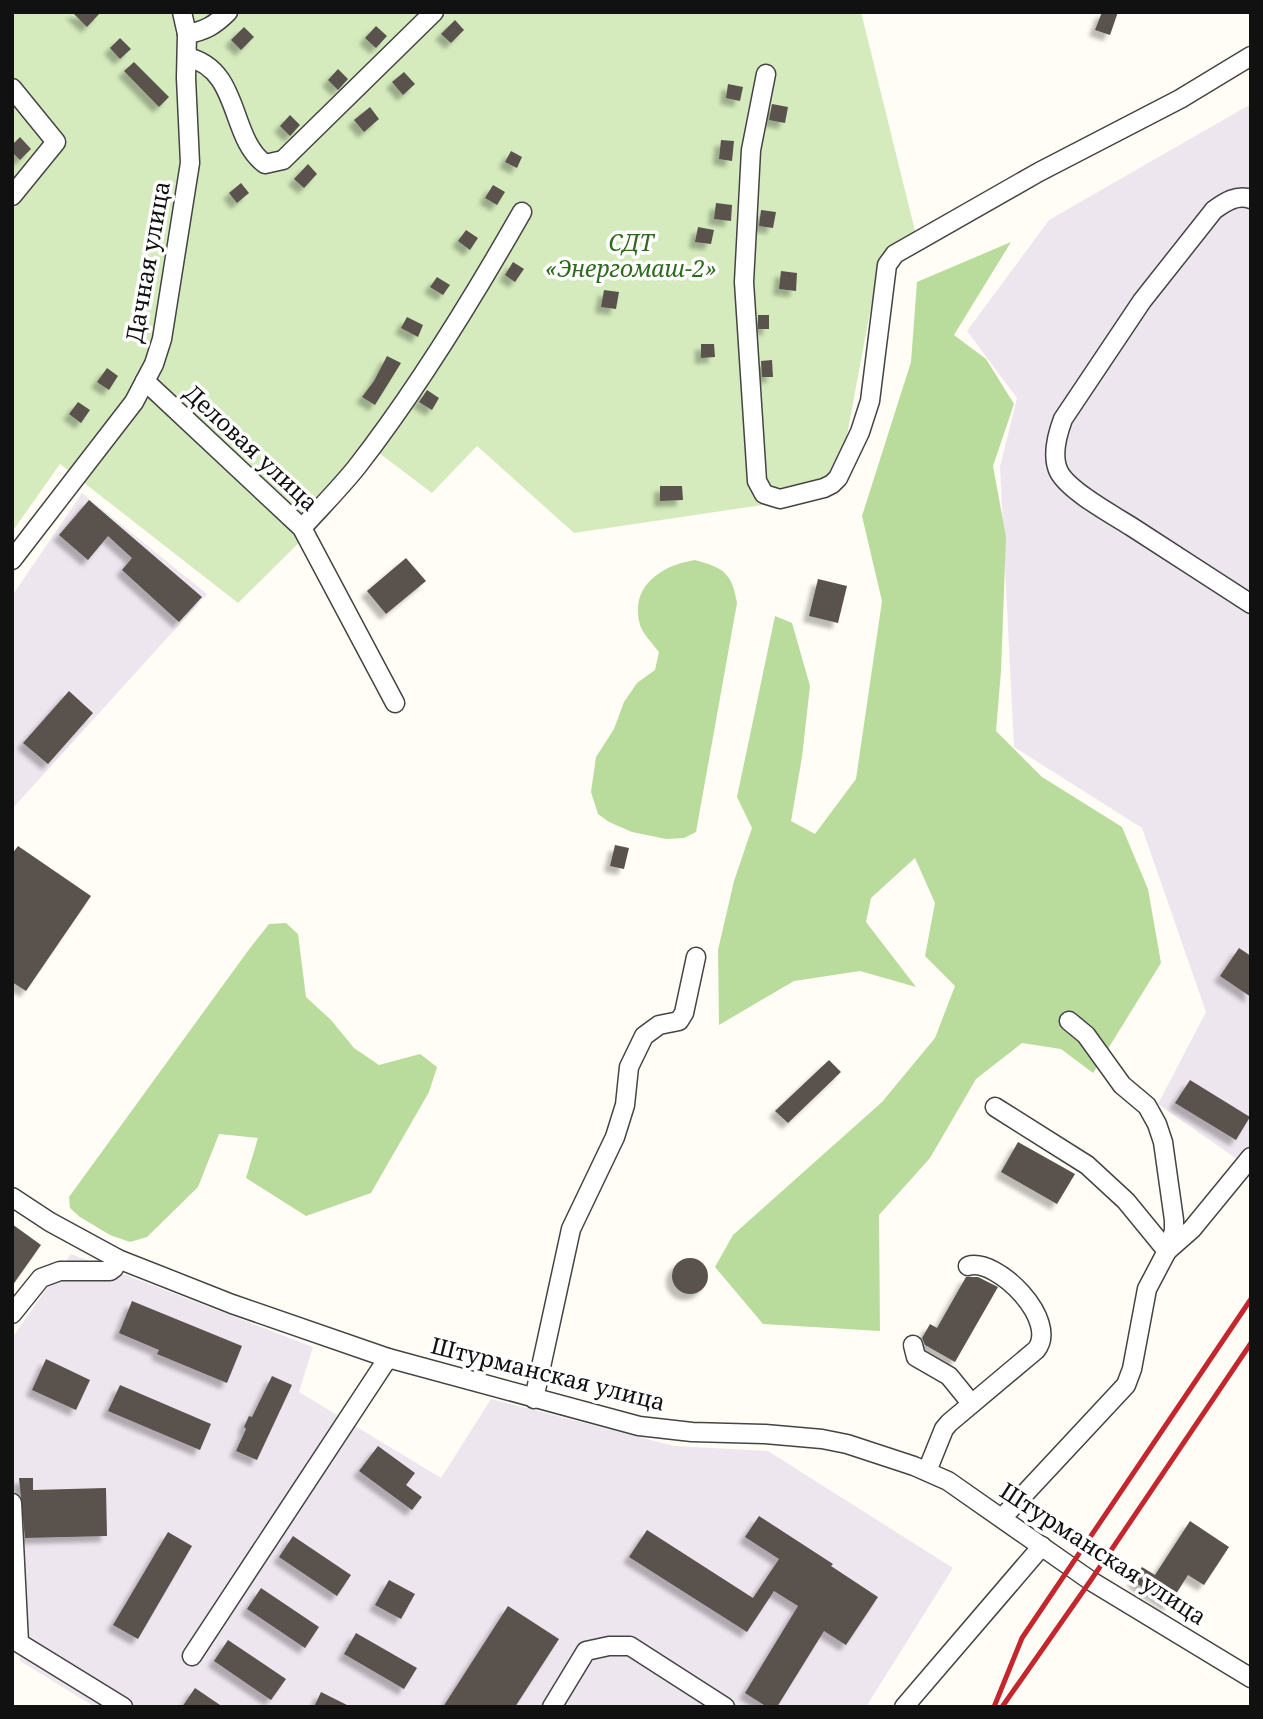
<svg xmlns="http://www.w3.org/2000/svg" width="1263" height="1719" font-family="'Noto Serif',serif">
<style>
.industrial{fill:#eee6ef}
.green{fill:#d5ebbd}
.forest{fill:#b9dc9c}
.building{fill:#5a524d;filter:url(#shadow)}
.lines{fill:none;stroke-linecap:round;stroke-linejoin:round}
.minor-casing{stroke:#444;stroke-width:21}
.minor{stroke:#fff;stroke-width:18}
.rail{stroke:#c4262e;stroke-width:5}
.labels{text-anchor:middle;stroke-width:7;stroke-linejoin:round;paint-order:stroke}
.park-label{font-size:23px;font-style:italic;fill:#2f6b1f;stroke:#fff}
.street-label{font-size:23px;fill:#111;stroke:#fff}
</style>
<defs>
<filter id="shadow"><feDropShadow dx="-6" dy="6" stdDeviation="2" flood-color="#0004"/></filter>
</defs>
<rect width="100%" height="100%" fill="#fffdf5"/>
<g class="industrial">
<polygon points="1251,104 1251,1169 1158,1104 1206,1012 1142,828 1014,747 1000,467 1017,398 967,331 1049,220"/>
<polygon points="82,493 207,594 12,809 12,596"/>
<polygon points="71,1254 313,1347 299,1392 441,1478 491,1399 674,1446 768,1451 953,1568 866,1707 95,1707 20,1661 12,1503 12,1338"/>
</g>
<polygon class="green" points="12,12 861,12 919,247 878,269 836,494 574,533 477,446 432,493 379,453 320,522 238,603 60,464 12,532"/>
<g class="forest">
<polygon points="1011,242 954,335 986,359 1014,404 993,466 1006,537 1001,671 996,731 1042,777 1122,827 1148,889 1161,963 1093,1073 1061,1049 1022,1043 976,1079 930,1158 879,1215 880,1331 763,1324 715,1267 733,1235 882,1102 935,1038 955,986 925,956 935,903 915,858 871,898 866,922 916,987 860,971 794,981 719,1025 718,950 734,881 752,828 737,797 775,616 792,623 810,686 802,757 791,821 815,834 856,779 882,601 862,516 911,362 917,282"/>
<path d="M695,560C724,568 732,573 737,603L696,832L684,838L666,839L632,832L609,822L598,814L591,792L596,757L614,729L624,702L637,683L655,670L659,652C653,644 643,634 640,625C629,586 662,565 695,560Z"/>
<polygon points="286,923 298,934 306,997 331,1020 354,1048 379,1065 420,1054 437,1067 429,1092 371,1193 306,1216 246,1178 258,1138 219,1134 198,1187 147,1237 130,1242 110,1235 80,1217 70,1208 69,1197 250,948 269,924"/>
</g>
<g class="building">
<polygon points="72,12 101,12 87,27"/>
<polygon points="1102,12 1118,12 1110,35 1095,30"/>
<polygon points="455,20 464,30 451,43 441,34"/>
<polygon points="376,26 387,36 376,48 365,38"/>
<polygon points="244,27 254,37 241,50 231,40"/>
<polygon points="120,38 131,49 120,59 110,48"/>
<polygon points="134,62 169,97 159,107 124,71"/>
<polygon points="338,69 348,79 338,90 328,80"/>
<polygon points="404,72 415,84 403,95 392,82"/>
<polygon points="728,84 743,87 740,101 726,98"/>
<polygon points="772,104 788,107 785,123 769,120"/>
<polygon points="370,107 379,119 364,132 354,120"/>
<polygon points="290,115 300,125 290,136 280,126"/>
<polygon points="20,137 31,149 20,160 12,152 12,145"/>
<polygon points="721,140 734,141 732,161 719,159"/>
<polygon points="511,151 522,157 517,168 505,162"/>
<polygon points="308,164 317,174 304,188 294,179"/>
<polygon points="241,183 249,193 237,203 229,193"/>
<polygon points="493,185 505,192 497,205 485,198"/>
<polygon points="716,203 732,205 731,221 714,219"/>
<polygon points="761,210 776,212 773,228 759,226"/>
<polygon points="698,227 714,230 711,244 695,242"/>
<polygon points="466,230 478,238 470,250 458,241"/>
<polygon points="513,262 524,269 515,282 505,275"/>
<polygon points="781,271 797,273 796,291 779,289"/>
<polygon points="437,277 450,285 443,295 430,287"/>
<polygon points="604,290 619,292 616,309 601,307"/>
<rect x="758" y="315" width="11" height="14"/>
<polygon points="407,317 423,325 418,337 401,328"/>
<polygon points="701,344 714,344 715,357 701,358"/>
<polygon points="387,356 401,363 375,405 362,397 374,381"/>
<polygon points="772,360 773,377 762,377 761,361"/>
<polygon points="107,368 118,376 109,390 97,382"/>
<polygon points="427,390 439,398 432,410 419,402"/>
<polygon points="78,402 90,410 81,423 69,414"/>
<polygon points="660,486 682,486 683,500 660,501"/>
<polygon points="89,500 202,597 179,622 122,570 132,558 108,536 88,560 59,535"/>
<polygon points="406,558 426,581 386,614 367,591"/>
<polygon points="818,579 847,586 838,623 809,616"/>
<polygon points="69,691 93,713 48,764 23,743"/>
<polygon points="615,845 629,848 624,869 610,866"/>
<polygon points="18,846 91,896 26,991 12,982 12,854"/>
<polygon points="1239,948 1251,956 1251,997 1220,976"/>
<polygon points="829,1060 841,1072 788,1123 775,1111"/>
<polygon points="1190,1080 1250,1117 1236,1140 1175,1103"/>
<polygon points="1018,1142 1075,1174 1057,1204 1001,1172"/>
<polygon points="12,1224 41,1245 12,1286"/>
<circle cx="690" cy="1276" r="18"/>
<polygon points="966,1277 978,1277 998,1287 955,1362 925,1345 922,1338 930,1324 937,1328"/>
<polygon points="132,1301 242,1346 227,1383 157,1354 159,1350 119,1333"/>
<polygon points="46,1359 90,1380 76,1410 32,1390"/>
<polygon points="272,1376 292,1385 257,1460 236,1451 246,1429 244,1427 249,1416 252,1417"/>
<polygon points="120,1385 211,1424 200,1450 108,1411"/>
<polygon points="378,1446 415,1473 406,1485 422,1497 412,1510 359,1471"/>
<polygon points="19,1478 33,1478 33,1490 106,1488 107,1536 25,1538"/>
<polygon points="759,1516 833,1564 831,1566 878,1597 846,1645 824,1631 777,1707 767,1707 745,1693 798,1606 774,1591 747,1632 629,1557 647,1530 753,1598 779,1559 745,1537"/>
<polygon points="1190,1521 1229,1547 1204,1585 1188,1575 1169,1605 1133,1581 1142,1567 1155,1575"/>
<polygon points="168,1532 192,1546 138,1639 113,1625"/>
<polygon points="293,1536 351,1575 337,1596 279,1557"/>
<polygon points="389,1580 415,1594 401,1619 375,1605"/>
<polygon points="261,1588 319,1627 305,1648 247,1609"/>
<polygon points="508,1606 559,1639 515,1707 443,1707"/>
<polygon points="356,1633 417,1668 404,1689 344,1654"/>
<polygon points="228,1640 286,1679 271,1700 214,1661"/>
<polygon points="195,1688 223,1707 182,1707"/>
<polygon points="321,1692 351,1707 314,1707"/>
</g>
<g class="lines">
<g class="minor-casing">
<g id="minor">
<path d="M187,34C205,31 215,25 228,12"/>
<path d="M187,57C241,69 229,138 265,164L283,160L434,12"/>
<polyline points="766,74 751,150 744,282 757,481 764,494 780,499 824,488 832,484 838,478 860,432 870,401 887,265 895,254 1039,172 1180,99 1251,56"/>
<polyline points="12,88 56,142 12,196"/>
<path d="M1251,199C1237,194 1225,202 1214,210L1142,301L1063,419C1057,435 1051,456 1059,472C1069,491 1113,515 1132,527C1172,553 1211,578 1251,604"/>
<polyline points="145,381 302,528 395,703"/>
<path d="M302,528C320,508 339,489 356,468C417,390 473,298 522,212"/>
<polyline points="12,560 134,402 154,364 162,339 190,163 186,78 187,34 182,12"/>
<polyline points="1069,1021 1086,1035 1122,1085 1147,1106 1157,1124 1163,1142 1174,1220 1174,1231 1167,1251"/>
<polyline points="995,1107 1087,1165 1126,1201 1167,1251 1147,1289 1132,1369 1126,1385 1002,1518"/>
<polyline points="12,1197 50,1222 118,1259 232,1304 388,1358 639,1426 692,1432 765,1434 822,1439 847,1444 914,1466 948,1481 1091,1581 1251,1678"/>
<polyline points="1167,1251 1192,1229 1251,1157"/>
<polyline points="12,1314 41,1278 60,1271 110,1271 114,1268 118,1259"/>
<polyline points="913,1345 916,1357 949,1376 971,1403"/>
<polyline points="534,1399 571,1229 615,1137 625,1105 629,1067 644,1036 659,1025 679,1021 684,1013 696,957"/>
<path d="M927,1471L944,1429L949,1423L1036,1350C1060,1321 997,1257 968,1266"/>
<polyline points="12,1503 19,1643 123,1707"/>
<polyline points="192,1656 388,1358"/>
<polyline points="552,1707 586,1651 609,1646 630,1646 725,1707"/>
<polyline points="904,1707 1042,1546"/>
</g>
</g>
<use href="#minor" class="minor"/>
<g class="rail">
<polyline points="994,1707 1022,1638 1251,1299"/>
<polyline points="1002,1707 1091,1580 1251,1343"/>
</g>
</g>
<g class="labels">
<g class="park-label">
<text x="631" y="251">СДТ<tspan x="631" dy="26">«Энергомаш-2»</tspan></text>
</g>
<g class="street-label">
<text transform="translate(148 262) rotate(-80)" y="8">Дачная улица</text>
<text transform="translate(251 448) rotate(43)" y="8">Деловая улица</text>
<text transform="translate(548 1374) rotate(14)" y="8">Штурманская улица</text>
<text transform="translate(1103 1554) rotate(33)" y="8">Штурманская улица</text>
</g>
</g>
<rect width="1263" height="1719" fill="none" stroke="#111111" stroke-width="28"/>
</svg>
